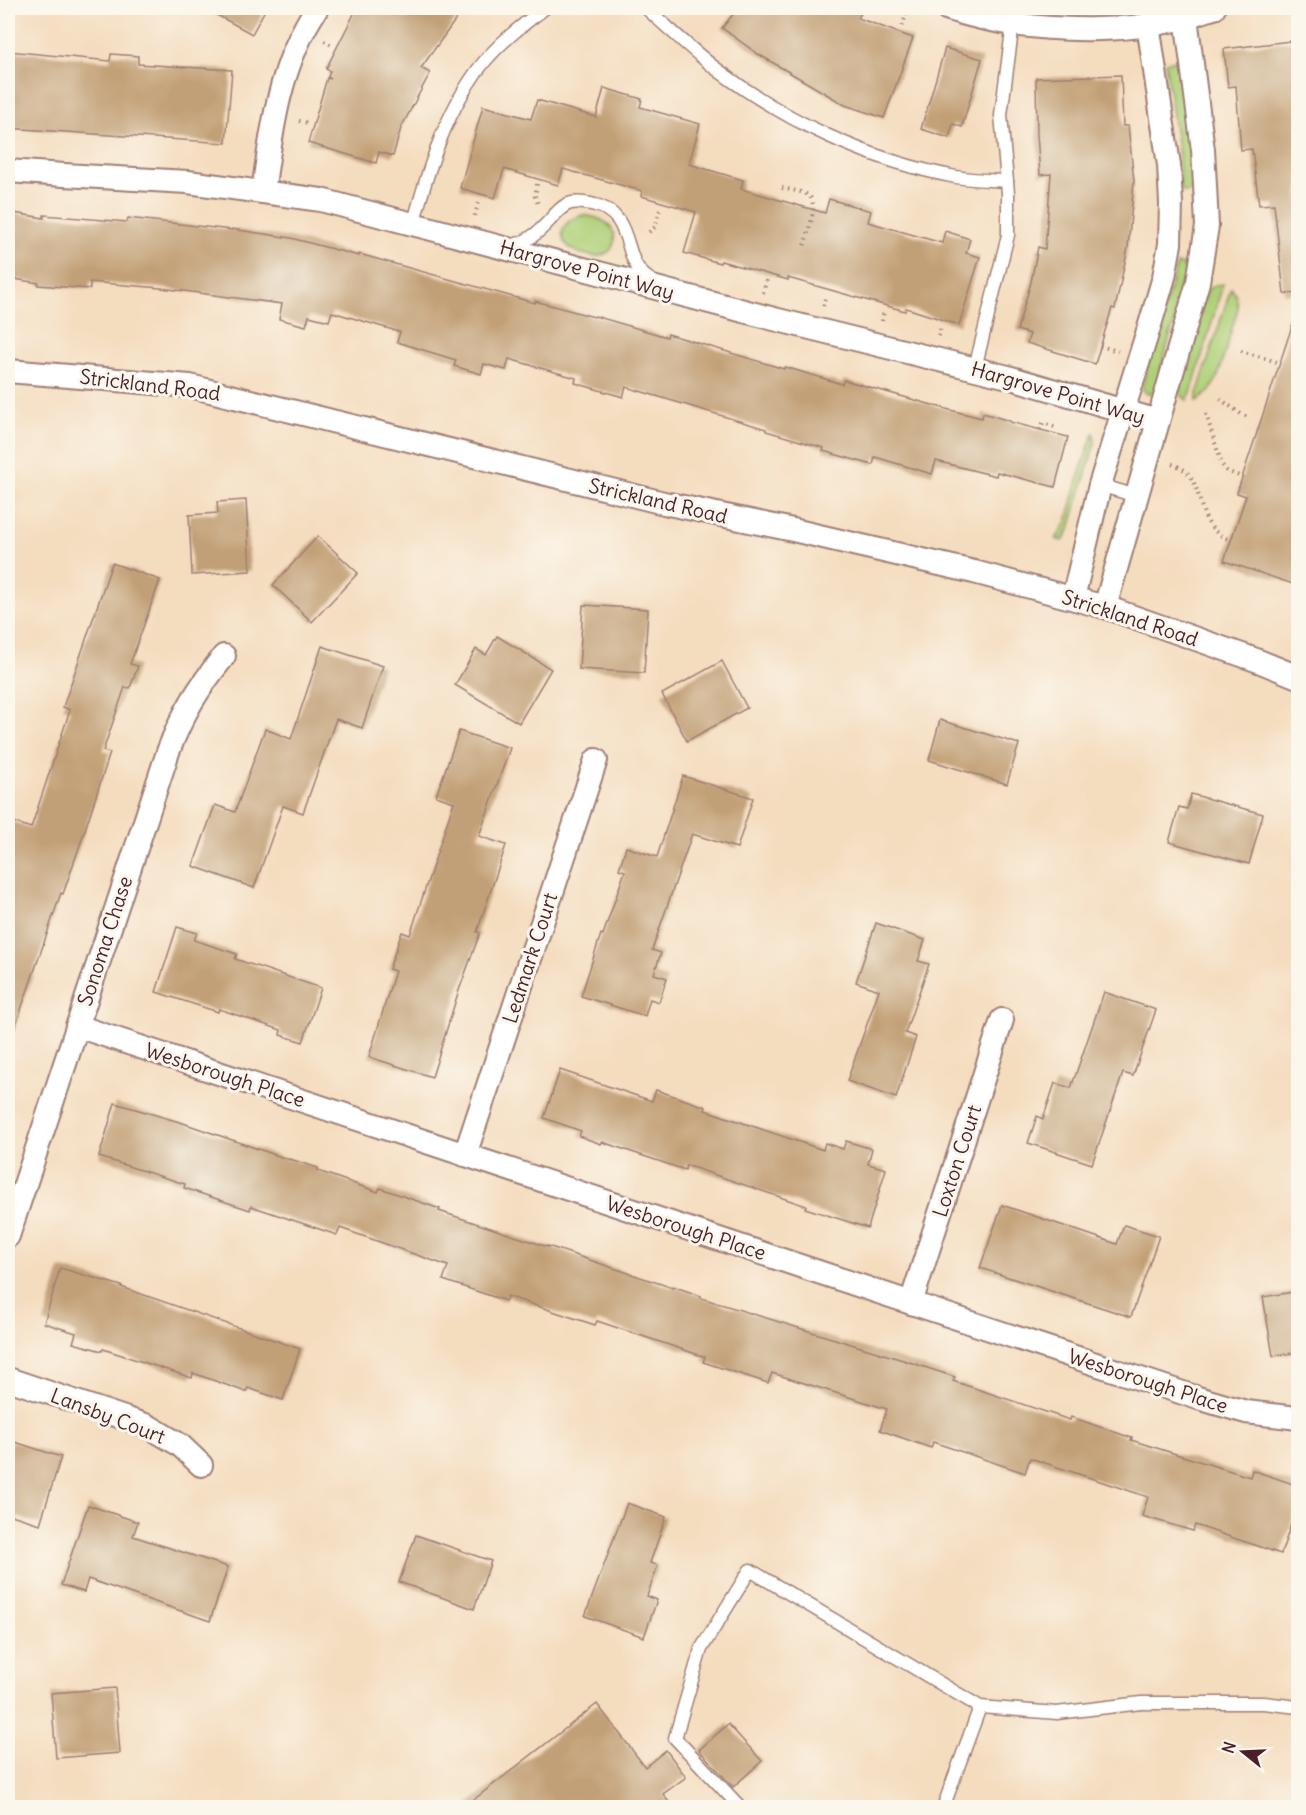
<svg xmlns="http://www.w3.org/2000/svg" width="1306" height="1815" font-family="Delius,sans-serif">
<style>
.green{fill:#afd078;stroke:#7c7852;stroke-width:1.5}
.building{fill:#c2a077}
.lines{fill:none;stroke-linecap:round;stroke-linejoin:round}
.lane-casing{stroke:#9f7e74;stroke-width:15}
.street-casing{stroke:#9f7e74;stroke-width:26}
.path{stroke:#9f7e74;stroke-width:4;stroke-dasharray:1.5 4.5;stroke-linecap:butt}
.lane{stroke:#fff;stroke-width:12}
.street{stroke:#fff;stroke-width:22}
.labels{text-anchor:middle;stroke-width:6;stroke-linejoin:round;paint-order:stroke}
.street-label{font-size:20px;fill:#4a1f2b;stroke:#fbf7ec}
</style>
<rect width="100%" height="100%" fill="#fbf7ec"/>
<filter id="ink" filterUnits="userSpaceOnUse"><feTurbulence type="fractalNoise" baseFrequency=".0167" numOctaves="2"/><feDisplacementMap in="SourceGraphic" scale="12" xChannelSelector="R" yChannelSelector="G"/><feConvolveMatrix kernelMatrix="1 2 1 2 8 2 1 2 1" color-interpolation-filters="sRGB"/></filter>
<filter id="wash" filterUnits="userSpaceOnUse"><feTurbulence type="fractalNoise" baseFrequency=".008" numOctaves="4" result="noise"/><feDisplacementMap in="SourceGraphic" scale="24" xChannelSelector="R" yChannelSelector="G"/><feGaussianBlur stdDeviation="1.35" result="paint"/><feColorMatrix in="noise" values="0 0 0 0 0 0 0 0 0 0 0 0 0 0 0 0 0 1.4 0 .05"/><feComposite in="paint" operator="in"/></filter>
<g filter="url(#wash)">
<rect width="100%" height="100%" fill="#f4dcbe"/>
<g class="green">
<path d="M1177,60L1189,130L1194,186C1191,191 1190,192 1184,192L1180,188L1179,156L1165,62Z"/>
<path d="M583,215C590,216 599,218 605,222C618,230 618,251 602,255C598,257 592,256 588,255C558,251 552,222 583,215Z"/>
<path d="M1177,264C1192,263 1186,277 1184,287L1155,389L1152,392L1148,394L1144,392L1142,386Z"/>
<polygon points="1223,284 1192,390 1187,400 1181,395 1179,383 1207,291 1211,287"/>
<polygon points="1231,288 1236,295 1238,308 1218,376 1210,391 1197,401 1197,394"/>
<polygon points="1094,432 1095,442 1092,453 1070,528 1063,541 1056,539 1066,524 1082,466"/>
</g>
<g id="blocks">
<g class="building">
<polygon points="204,8 266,8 252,34"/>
<polygon points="357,8 464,8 421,68 430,73 401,128 393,156 379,152 376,163 308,143 327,78 331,79 328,77 330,71 326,69"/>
<polygon points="738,8 864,8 858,18 913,38 884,118 845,105 758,54 722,28"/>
<polygon points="1299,40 1299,293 1284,294 1274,204 1259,205 1252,149 1241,150 1236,86 1228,87 1224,49"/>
<polygon points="945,48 982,59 962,127 953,124 949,138 921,129"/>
<polygon points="8,51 110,61 111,54 138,56 138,64 232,70 226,143 8,128"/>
<polygon points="1121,75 1123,126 1128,126 1134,181 1128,248 1115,309 1112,308 1095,364 1027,343 1030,334 1017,330 1031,282 1038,247 1045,249 1051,174 1040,175 1037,135 1036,78"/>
<polygon points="604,88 642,99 640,107 700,124 689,164 743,180 741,189 825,213 829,199 871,211 868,222 942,243 945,231 970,239 966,253 980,257 959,325 906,308 905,311 788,278 788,280 721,261 720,263 684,253 696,212 641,196 642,191 563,169 558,185 504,169 495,198 460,188 483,106 531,119 537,100 596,117"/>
<polygon points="8,212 44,218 44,215 127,222 128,218 232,230 232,229 291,238 359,256 359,254 535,303 535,301 594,317 595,316 667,337 668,334 784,369 785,367 842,384 844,380 950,410 982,418 983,413 1010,421 1010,422 1068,437 1055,487 997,472 996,476 936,461 932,474 875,457 873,465 823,451 824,448 766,431 766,429 693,407 626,387 623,397 575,383 576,378 509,359 506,370 484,364 481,374 454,366 456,360 397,342 400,332 332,312 329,321 309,316 306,326 279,319 282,304 161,288 90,282 90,289 38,285 39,283 8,278"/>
<polygon points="1294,320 1299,321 1299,586 1224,561 1246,496 1237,493"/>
<polygon points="246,500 250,571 192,575 189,515 218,513 217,502"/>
<polygon points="318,536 358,573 312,622 273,585"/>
<polygon points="112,563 160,580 130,664 138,666 130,688 125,687 103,751 110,753 80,845 63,894 61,893 11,1039 8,1038 8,838 13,822 31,828 70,710 63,707"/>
<polygon points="583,605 648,609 644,673 579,669"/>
<polygon points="497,636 551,669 519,723 455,685 476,649 486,655"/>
<polygon points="322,646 383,666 362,728 336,719 303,813 283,806 254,888 193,866 215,805 235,812 265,729 291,739"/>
<polygon points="722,661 747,708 687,741 662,694"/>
<polygon points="940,720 1019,744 1007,784 929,760"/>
<polygon points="459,731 510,748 479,836 506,845 477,932 480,933 458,993 432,1077 369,1057 395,971 389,969 402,932 410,935 454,802 436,796"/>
<polygon points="683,776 753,798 737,848 692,834 652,950 661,953 654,974 667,978 659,1002 650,999 645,1016 581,996 601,934 603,935 625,871 619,869 626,847 657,857"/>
<polygon points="1191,794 1263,814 1249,864 1169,842 1179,807 1187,809"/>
<polygon points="876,923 925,940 918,961 929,964 905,1033 916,1037 896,1098 847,1081 879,990 856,982"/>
<polygon points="177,927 197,933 194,940 237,954 235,959 321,988 303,1042 280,1035 281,1030 219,1009 218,1012 156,992"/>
<polygon points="1104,992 1156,1010 1133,1076 1123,1073 1092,1164 1028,1143 1037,1116 1043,1119 1055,1083 1071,1088"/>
<polygon points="560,1070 652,1101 656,1090 706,1107 705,1110 823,1150 825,1143 843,1149 846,1141 872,1149 868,1164 886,1169 868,1228 805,1208 806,1206 686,1165 685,1170 602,1142 601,1144 579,1136 581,1131 544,1118"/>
<polygon points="115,1103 183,1123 290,1160 290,1159 318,1168 318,1171 378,1192 380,1188 440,1209 439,1211 548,1247 548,1246 673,1288 673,1286 701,1296 701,1298 903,1360 955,1377 953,1381 1070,1420 1071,1417 1132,1438 1131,1440 1250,1477 1252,1470 1299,1486 1299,1500 1281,1554 1195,1525 1193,1531 1142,1516 1148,1497 1030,1458 1025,1473 933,1442 931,1448 880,1430 887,1409 772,1373 768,1383 703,1362 705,1357 597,1321 595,1325 507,1296 506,1301 443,1280 448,1266 340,1228 337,1235 251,1206 250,1210 184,1188 185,1184 99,1157"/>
<polygon points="1002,1205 1117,1244 1124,1225 1159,1236 1131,1317 980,1268"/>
<polygon points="60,1268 122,1286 121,1287 300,1349 283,1400 248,1388 246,1392 193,1373 192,1378 103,1349 102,1351 73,1343 76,1333 44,1323"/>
<polygon points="1299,1291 1299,1352 1273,1356 1263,1297"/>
<polygon points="12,1441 61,1457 40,1524 8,1514 8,1454"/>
<polygon points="627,1503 666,1517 650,1563 658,1565 647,1596 657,1600 644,1637 585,1616"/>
<polygon points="88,1505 138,1522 133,1536 228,1567 210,1621 88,1579 84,1592 61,1585"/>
<polygon points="416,1535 491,1561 474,1609 399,1582"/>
<polygon points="115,1688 120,1753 56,1758 51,1693"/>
<polygon points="597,1704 645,1767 666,1750 686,1777 663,1794 673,1808 463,1808"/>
<polygon points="728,1724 762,1761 733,1787 699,1750"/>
</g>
</g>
</g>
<g filter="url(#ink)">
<use href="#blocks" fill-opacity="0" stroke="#9f7e74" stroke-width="1.5"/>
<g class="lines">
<g class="lane-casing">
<g id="lane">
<path d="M646,8C668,28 691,49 715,68C785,121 870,161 956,177C973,180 990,180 1007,181"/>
<path d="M413,225C428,170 445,113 480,67C498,44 521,26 545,8"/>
<path d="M508,246C526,244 539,232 550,220C555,214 561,207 568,204C576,201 587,203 595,205C605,207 612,212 618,220C633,242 626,267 654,282"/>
<polyline points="975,368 1008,235 1008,193 1001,115 1013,23"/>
<polyline points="1100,485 1136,496"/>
<polyline points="741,1808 675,1738 701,1649 750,1570 980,1707 1057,1713 1141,1703 1264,1703 1298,1707"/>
<polyline points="943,1808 980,1707"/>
</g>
</g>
<g class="street-casing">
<g id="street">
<path d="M946,8C1011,31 1112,36 1179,19C1191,16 1203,11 1214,8"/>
<polyline points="8,171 64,175 188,182 321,200 774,319 1008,377 1158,421"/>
<path d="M263,192C272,127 280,63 317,8"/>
<polyline points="8,371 190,386 664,503 793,530 974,572 1105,607 1256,660 1298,677"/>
<polyline points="1073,598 1100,485 1152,318 1164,277 1170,244 1171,203 1169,165 1148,24"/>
<polyline points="1105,607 1198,282 1207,226 1205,185 1203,150 1186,17"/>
<polyline points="77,1026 1198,1398 1246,1412 1298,1418"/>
<polyline points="465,1155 596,760"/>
<path d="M8,1236L168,752C182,714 199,687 224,656"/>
<polyline points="911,1303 1002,1020"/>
<polyline points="8,1379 148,1426 180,1445 201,1465"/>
</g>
</g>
<g class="path">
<polyline points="902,26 907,13"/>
<polyline points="324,41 334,46"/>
<polyline points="299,121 308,123"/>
<polyline points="537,184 535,196 538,204"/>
<path d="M782,188C790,190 803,191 809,196C819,204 807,235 804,246"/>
<polyline points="475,216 479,199"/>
<polyline points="649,232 655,227 660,210"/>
<polyline points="763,293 767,279"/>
<polyline points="823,306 826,296"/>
<polyline points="882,321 884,310"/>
<polyline points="938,336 942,325"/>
<polyline points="1100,346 1118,351"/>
<polyline points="1241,351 1277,362"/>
<polyline points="1220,399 1241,414 1250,418"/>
<polyline points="1206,414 1222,465 1227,471 1239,476"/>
<polyline points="1040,430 1043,423 1058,428"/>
<path d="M1172,464C1211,475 1188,523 1228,539"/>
</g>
<use href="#lane" class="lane"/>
<use href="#street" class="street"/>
</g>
</g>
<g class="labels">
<g class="street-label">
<text transform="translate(587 270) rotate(15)" y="7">Hargrove Point Way</text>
<text transform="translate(150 385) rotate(7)" y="7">Strickland Road</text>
<text transform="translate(1058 393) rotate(16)" y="7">Hargrove Point Way</text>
<text transform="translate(658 501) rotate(13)" y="7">Strickland Road</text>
<text transform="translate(1130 618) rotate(18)" y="7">Strickland Road</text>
<text transform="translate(105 941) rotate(-72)" y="7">Sonoma Chase</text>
<text transform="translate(530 958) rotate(-72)" y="7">Ledmark Court</text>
<text transform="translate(225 1075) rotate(18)" y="7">Wesborough Place</text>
<text transform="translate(957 1161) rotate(-72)" y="7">Loxton Court</text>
<text transform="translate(686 1228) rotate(18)" y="7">Wesborough Place</text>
<text transform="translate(1148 1381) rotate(18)" y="7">Wesborough Place</text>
<text transform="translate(108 1416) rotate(21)" y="7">Lansby Court</text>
</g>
</g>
<rect width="1306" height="1815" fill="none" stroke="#fbf7ec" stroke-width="30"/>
<g transform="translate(1243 1752) rotate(288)" stroke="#fbf7ec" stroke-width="4.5" paint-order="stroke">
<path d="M0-4.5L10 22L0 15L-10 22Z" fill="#4a1f2b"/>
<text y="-9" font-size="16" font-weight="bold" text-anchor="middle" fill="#4a1f2b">N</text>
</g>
</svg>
